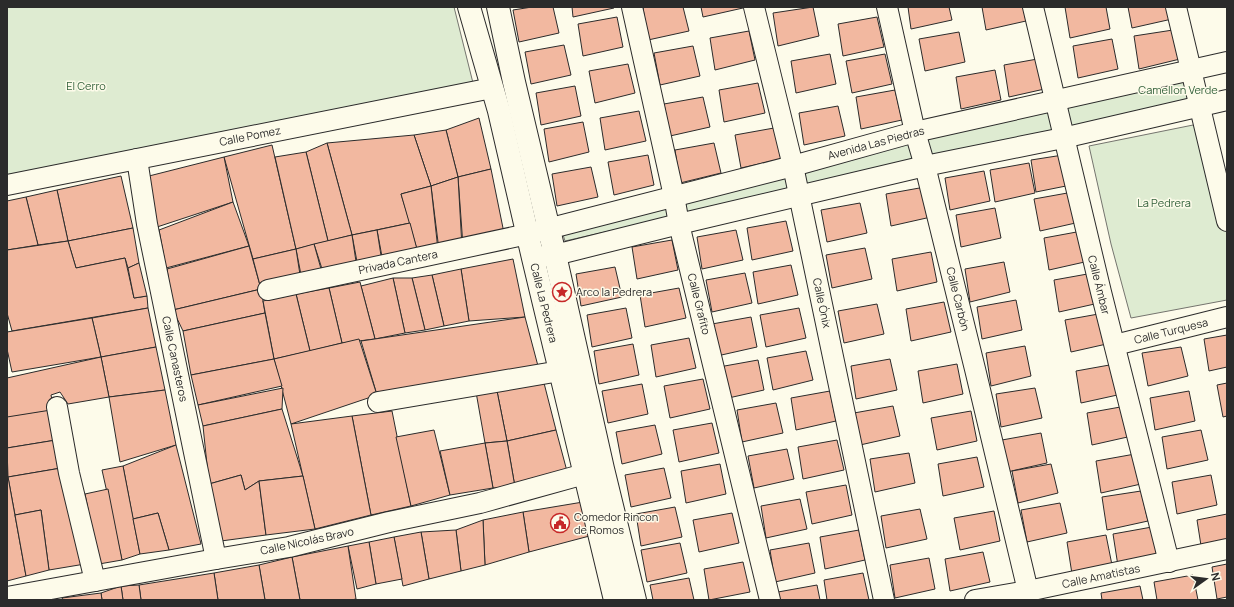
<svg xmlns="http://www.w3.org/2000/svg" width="1234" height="607" font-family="Manrope,sans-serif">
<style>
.green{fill:#deebd1;stroke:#74746e}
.building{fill:#f2b8a0;stroke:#2b2b2b}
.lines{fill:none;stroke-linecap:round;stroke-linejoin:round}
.minor-casing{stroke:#2b2b2b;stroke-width:22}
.secondary-casing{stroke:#2b2b2b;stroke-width:24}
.minor{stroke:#fdfbea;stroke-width:20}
.secondary{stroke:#fdfbea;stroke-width:22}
.labels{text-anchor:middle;stroke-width:3;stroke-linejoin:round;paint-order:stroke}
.park-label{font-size:11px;fill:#34623c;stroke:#fdfbea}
.street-label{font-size:11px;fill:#2b2b2b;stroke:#fdfbea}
.poi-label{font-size:11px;fill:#2b2b2b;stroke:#fdfbea;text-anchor:start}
</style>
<rect width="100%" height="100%" fill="#fdfbea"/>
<g class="green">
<polygon points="7,7 454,7 473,83 7,183"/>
<polygon points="1195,74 1202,97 565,241 561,228"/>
<polygon points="1208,122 1227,210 1227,300 1131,318 1111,244 1089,146"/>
</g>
<g class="building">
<polygon points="532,7 553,7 559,33 519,42 513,10"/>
<polygon points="572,7 614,7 614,8 573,17"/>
<polygon points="646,7 683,7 689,31 648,40 643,8"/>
<polygon points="701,7 743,7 743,8 703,17"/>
<polygon points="813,7 819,36 778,46 773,13"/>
<polygon points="908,7 949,7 952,20 911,29"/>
<polygon points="982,7 1023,7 1026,21 986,30"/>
<polygon points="1065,7 1106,7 1110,29 1070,38"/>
<polygon points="1128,7 1169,7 1172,19 1132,28"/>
<polygon points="617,17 623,47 583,56 578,24"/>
<polygon points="877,17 884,47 843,56 838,24"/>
<polygon points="1173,30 1180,59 1139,69 1134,36"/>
<polygon points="749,31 755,60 715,70 710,38"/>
<polygon points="959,32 965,62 925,71 919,39"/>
<polygon points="1112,39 1118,69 1078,78 1073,46"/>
<polygon points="564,45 571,75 531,84 525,52"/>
<polygon points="693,46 700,76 660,85 654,53"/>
<polygon points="830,54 836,84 796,93 791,61"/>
<polygon points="885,54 892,84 852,93 846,61"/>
<polygon points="1043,58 1049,88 1009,97 1004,65"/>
<polygon points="628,64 635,93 595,103 589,71"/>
<polygon points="995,70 1001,100 961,109 956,77"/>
<polygon points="758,83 765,113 724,122 719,90"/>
<polygon points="575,86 581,116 541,125 536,93"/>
<polygon points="895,90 902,120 861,129 856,97"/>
<polygon points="703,97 710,127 670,136 664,104"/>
<polygon points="838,106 845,136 804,145 799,113"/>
<polygon points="639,111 646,141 605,150 600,118"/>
<polygon points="479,118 491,169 458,177 446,130"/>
<polygon points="583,122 589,152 549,162 544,129"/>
<polygon points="774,128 781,159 741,168 735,135"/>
<polygon points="446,130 458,177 431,186 414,135"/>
<polygon points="414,135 431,186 401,194 410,223 352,235 327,143"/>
<polygon points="327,143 352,235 328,241 306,152"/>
<polygon points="714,143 721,173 680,183 675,150"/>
<polygon points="272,145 296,249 253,259 224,157"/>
<polygon points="306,152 328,241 296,249 275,157"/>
<polygon points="648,155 654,185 614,195 608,162"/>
<polygon points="1063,155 1071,185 1036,192 1031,160"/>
<polygon points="224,157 233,202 157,227 149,176"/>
<polygon points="1029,163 1035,193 995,202 990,170"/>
<polygon points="591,167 598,197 557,206 552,174"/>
<polygon points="491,169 504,233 463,246 458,177"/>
<polygon points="984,171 990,201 950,210 945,178"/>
<polygon points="121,176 133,228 68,241 57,190"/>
<polygon points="458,177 462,247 439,250 431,186"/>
<polygon points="431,186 438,250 418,253 401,194"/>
<polygon points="925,187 931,217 891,226 886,194"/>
<polygon points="57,190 68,241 38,245 26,197"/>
<polygon points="1073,192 1080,222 1040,231 1034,199"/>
<polygon points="26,197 38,245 7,250 7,201"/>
<polygon points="233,202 249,246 166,268 159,230"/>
<polygon points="860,203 867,233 827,242 821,210"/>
<polygon points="995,208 1001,238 961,247 956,215"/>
<polygon points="786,221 793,251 752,260 747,228"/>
<polygon points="410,223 418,253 383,262 377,230"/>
<polygon points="133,228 139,263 128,268 125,258 76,268 68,241"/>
<polygon points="377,230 382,262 358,267 352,235"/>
<polygon points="736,230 743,260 702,269 697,237"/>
<polygon points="1082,231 1089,261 1049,270 1044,238"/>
<polygon points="352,235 357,268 324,275 314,244"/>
<polygon points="672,240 678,270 637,279 632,247"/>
<polygon points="68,241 76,268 125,258 134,298 147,296 148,308 12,331 7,313 7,250"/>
<polygon points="314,244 323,276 302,280 296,249"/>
<polygon points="249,246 261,289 173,310 167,269"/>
<polygon points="865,248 872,279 832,288 826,255"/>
<polygon points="296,249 301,281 261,289 253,259"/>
<polygon points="931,252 937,282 897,291 892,259"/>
<polygon points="513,259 525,317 469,321 461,269"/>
<polygon points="1004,262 1010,292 970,302 965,269"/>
<polygon points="139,263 147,296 134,298 128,268"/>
<polygon points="791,265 798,295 758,304 753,272"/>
<polygon points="615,267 622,297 581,306 576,274"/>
<polygon points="461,269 469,321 444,326 432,275"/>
<polygon points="745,273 752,303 712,312 706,280"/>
<polygon points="1093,273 1099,303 1059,312 1054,280"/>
<polygon points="432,275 444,326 425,330 412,278"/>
<polygon points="393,278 412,278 425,330 405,333"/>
<polygon points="393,278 405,333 375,339 361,286"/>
<polygon points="360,282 375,339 342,343 329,288"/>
<polygon points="329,288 342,343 310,351 296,294"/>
<polygon points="679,288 686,318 645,327 640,295"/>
<polygon points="261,289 265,313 183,331 173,310"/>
<polygon points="296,294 310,351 274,359 263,301"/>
<polygon points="1016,300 1022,330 982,339 977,307"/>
<polygon points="944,302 951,332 911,341 906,309"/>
<polygon points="877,304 884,334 844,343 838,311"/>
<polygon points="148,308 156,347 101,357 92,318"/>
<polygon points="626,308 632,338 592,347 587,315"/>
<polygon points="799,308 806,338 766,347 760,315"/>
<polygon points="265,313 274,359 191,375 183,331"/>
<polygon points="1104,313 1111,343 1071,352 1065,320"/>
<polygon points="525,317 538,366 377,395 361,341"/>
<polygon points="751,317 757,347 717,356 712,324"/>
<polygon points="92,318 101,357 12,372 7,349 7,332"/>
<polygon points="1227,335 1227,367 1209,371 1204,339"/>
<polygon points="689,338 696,368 656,377 651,345"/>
<polygon points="359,339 377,395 291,424 274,359"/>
<polygon points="633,344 639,375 599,384 594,351"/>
<polygon points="1025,346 1031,376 991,386 986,353"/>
<polygon points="156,347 165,390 109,397 101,357"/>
<polygon points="1181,347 1188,376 1148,386 1142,353"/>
<polygon points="806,351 813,380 773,390 767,358"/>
<polygon points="101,357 109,397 68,404 60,392 51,395 54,410 7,418 7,378"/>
<polygon points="274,359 282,386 198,405 191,375"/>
<polygon points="890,359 897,390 856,399 851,366"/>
<polygon points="758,360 764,390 724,399 719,367"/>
<polygon points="957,364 963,394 923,403 918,371"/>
<polygon points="1115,364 1122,394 1081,403 1076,371"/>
<polygon points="703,379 710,409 670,418 664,386"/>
<polygon points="544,383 556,430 507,441 497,391"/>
<polygon points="1227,383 1227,416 1223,417 1217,385"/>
<polygon points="642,384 648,414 608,423 602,391"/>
<polygon points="283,388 282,409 203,426 198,405"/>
<polygon points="1035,388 1042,418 1001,427 996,394"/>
<polygon points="165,390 176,445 120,462 109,397"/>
<polygon points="497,391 507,441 485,443 476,392"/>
<polygon points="830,391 836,421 796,430 791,398"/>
<polygon points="1189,391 1195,421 1155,430 1150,398"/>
<polygon points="776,403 783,433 742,442 737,410"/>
<polygon points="893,406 900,436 860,445 854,413"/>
<polygon points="1126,406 1132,436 1092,445 1087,413"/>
<polygon points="282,409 303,476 259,481 245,490 241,475 209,484 203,426"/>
<polygon points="51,410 56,440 7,448 7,417"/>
<polygon points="392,411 411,506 371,515 352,416"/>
<polygon points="971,411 977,441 937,450 931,418"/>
<polygon points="352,416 371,515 315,529 291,424"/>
<polygon points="712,423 719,453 679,462 673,430"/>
<polygon points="655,425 662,454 622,464 616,432"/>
<polygon points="434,430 450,495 411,506 396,437"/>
<polygon points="556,430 568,475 515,487 507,441"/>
<polygon points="1201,430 1208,460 1167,469 1162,437"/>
<polygon points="1041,433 1047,463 1007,472 1002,440"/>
<polygon points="56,440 61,468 8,477 7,448"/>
<polygon points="837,440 844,470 803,479 798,447"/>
<polygon points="507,441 515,487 493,488 485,443"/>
<polygon points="485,443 493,488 450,495 440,451"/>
<polygon points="176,445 201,544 169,550 158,513 133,519 123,466"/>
<polygon points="787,449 794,479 754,488 748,456"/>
<polygon points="909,453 915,483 875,492 870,459"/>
<polygon points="1135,454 1141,484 1101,493 1096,461"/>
<polygon points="977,457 984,487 943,496 938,464"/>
<polygon points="720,464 726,494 686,503 681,471"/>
<polygon points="1051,464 1058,493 1018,503 1012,471"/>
<polygon points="123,466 140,554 122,560 102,470"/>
<polygon points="67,467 85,564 49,570 41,510 15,515 8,477"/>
<polygon points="664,468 671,498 631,507 625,475"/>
<polygon points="241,475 245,490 259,481 266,535 221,541 209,484"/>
<polygon points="1211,475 1217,505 1177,514 1172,482"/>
<polygon points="303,476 315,529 266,535 259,481"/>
<polygon points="7,477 8,477 26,576 7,581"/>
<polygon points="846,485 852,515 812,524 806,492"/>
<polygon points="108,489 122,560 99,564 85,494"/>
<polygon points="1141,491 1148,521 1107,530 1102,497"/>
<polygon points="800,499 807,529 766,538 761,506"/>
<polygon points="589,501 597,534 529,552 523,512"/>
<polygon points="1060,503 1067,533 1027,542 1021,510"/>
<polygon points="675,507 682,537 641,546 636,514"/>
<polygon points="920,509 927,539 886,548 881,516"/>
<polygon points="41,510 49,570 26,576 15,515"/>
<polygon points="994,511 1000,541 960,550 954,518"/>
<polygon points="523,512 529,552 485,565 483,520"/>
<polygon points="158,513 169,550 140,554 133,519"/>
<polygon points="732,513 739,543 699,552 693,520"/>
<polygon points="1227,514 1227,546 1202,552 1197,520"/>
<polygon points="483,520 485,565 461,571 456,530"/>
<polygon points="1152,527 1159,557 1118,566 1113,534"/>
<polygon points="456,530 461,571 429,579 421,532"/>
<polygon points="859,530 865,560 825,569 820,537"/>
<polygon points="421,532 429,579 403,586 394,537"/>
<polygon points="1106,535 1112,565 1072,574 1067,542"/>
<polygon points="394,537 402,579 376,584 369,542"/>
<polygon points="369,542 376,584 357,589 348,546"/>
<polygon points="680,543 687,573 647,582 641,550"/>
<polygon points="809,543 815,573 775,582 770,550"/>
<polygon points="348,546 356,599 351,600 300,600 292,557"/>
<polygon points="983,552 990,582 950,591 945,559"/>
<polygon points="292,557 300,600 265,600 259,565"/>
<polygon points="929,558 935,589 895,598 890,565"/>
<polygon points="743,562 750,592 709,600 704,569"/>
<polygon points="1227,564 1227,597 1217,599 1212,567"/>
<polygon points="259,565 265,600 218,600 214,573"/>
<polygon points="214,573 218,600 141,600 139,585"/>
<polygon points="863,573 869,600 827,600 824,580"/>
<polygon points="1193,575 1198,600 1157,600 1154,582"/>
<polygon points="689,578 694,600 653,600 650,585"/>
<polygon points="139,585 141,600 123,600 121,586"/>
<polygon points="817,585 820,600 779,600 778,592"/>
<polygon points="121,586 123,600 102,600 101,593"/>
<polygon points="1140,586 1143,600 1102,600 1101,593"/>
<polygon points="101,593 102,600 63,600 62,598"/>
</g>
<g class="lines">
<g class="minor-casing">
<g id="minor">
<polyline points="632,7 674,196 679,224 770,600"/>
<polyline points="754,7 793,166 884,600"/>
<polyline points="887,7 915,132 925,166 975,369 1028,591"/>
<polyline points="1033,7 1101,292 1169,562"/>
<polyline points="1176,7 1227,221"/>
<polyline points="137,159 147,224 216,559"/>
<polyline points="7,185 492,88"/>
<polyline points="538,257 555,255 679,224 925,166 1063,138 1227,100"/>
<polyline points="268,290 528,234 793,166 915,132 1227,62"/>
<polyline points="1115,345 1227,317"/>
<polyline points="378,402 560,371"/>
<polyline points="57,407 69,473 95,581"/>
<polyline points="7,597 216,559 289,547 389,522 480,503 599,470"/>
<polyline points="975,600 1028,591 1227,549"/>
</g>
</g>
<g class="secondary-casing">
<g id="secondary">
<polyline points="469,7 499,111 533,258 615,600"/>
<polyline points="498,7 514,82 555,255 603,469 635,600"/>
</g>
</g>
<use href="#minor" class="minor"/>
<use href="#secondary" class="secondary"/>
</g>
<defs>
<g id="sight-ring" transform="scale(1)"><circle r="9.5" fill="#fdfbea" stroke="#c62828" stroke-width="1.5"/><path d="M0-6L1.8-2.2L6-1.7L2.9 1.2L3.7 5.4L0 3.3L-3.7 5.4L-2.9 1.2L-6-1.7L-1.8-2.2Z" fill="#c62828"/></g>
<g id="civic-ring" transform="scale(1)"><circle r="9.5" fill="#fdfbea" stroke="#c62828" stroke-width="1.5"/><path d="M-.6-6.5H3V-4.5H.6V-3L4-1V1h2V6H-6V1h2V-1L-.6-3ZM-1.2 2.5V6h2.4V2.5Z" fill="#c62828"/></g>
</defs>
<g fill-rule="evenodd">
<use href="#sight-ring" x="562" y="292"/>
<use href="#civic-ring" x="560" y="523"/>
</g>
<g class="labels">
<g class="park-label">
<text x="86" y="90">El Cerro</text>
<text x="1178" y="94">Camellon Verde</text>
<text x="1164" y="207">La Pedrera</text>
</g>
<g class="street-label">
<text transform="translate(250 136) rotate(-11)" y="4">Calle Pomez</text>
<text transform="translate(876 143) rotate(-15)" y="4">Avenida Las Piedras</text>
<text transform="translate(398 262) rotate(-12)" y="4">Privada Cantera</text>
<text transform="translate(1099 285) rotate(76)" y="4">Calle Ámbar</text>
<text transform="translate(958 299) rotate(76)" y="4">Calle Carbón</text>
<text transform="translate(544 303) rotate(76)" y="4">Calle La Pedrera</text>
<text transform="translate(822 303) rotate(78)" y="4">Calle Ónix</text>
<text transform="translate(699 304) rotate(76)" y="4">Calle Grafito</text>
<text transform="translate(1171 331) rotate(-14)" y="4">Calle Turquesa</text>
<text transform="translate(175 359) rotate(78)" y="4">Calle Canasteros</text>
<text transform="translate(307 541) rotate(-12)" y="4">Calle Nicolás Bravo</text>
<text transform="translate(1101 576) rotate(-12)" y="4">Calle Amatistas</text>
</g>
<g class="poi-label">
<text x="576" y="296">Arco la Pedrera</text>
<text x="574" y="521">Comedor Rincon<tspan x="574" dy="13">de Romos</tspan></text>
</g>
</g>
<rect width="1234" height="607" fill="none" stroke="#2b2b2b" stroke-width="16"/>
<g transform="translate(1206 579) rotate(76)" stroke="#fdfbea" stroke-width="3" paint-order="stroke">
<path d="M0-3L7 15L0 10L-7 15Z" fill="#2b2b2b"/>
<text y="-6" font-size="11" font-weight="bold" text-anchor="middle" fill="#2b2b2b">N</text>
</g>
</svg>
